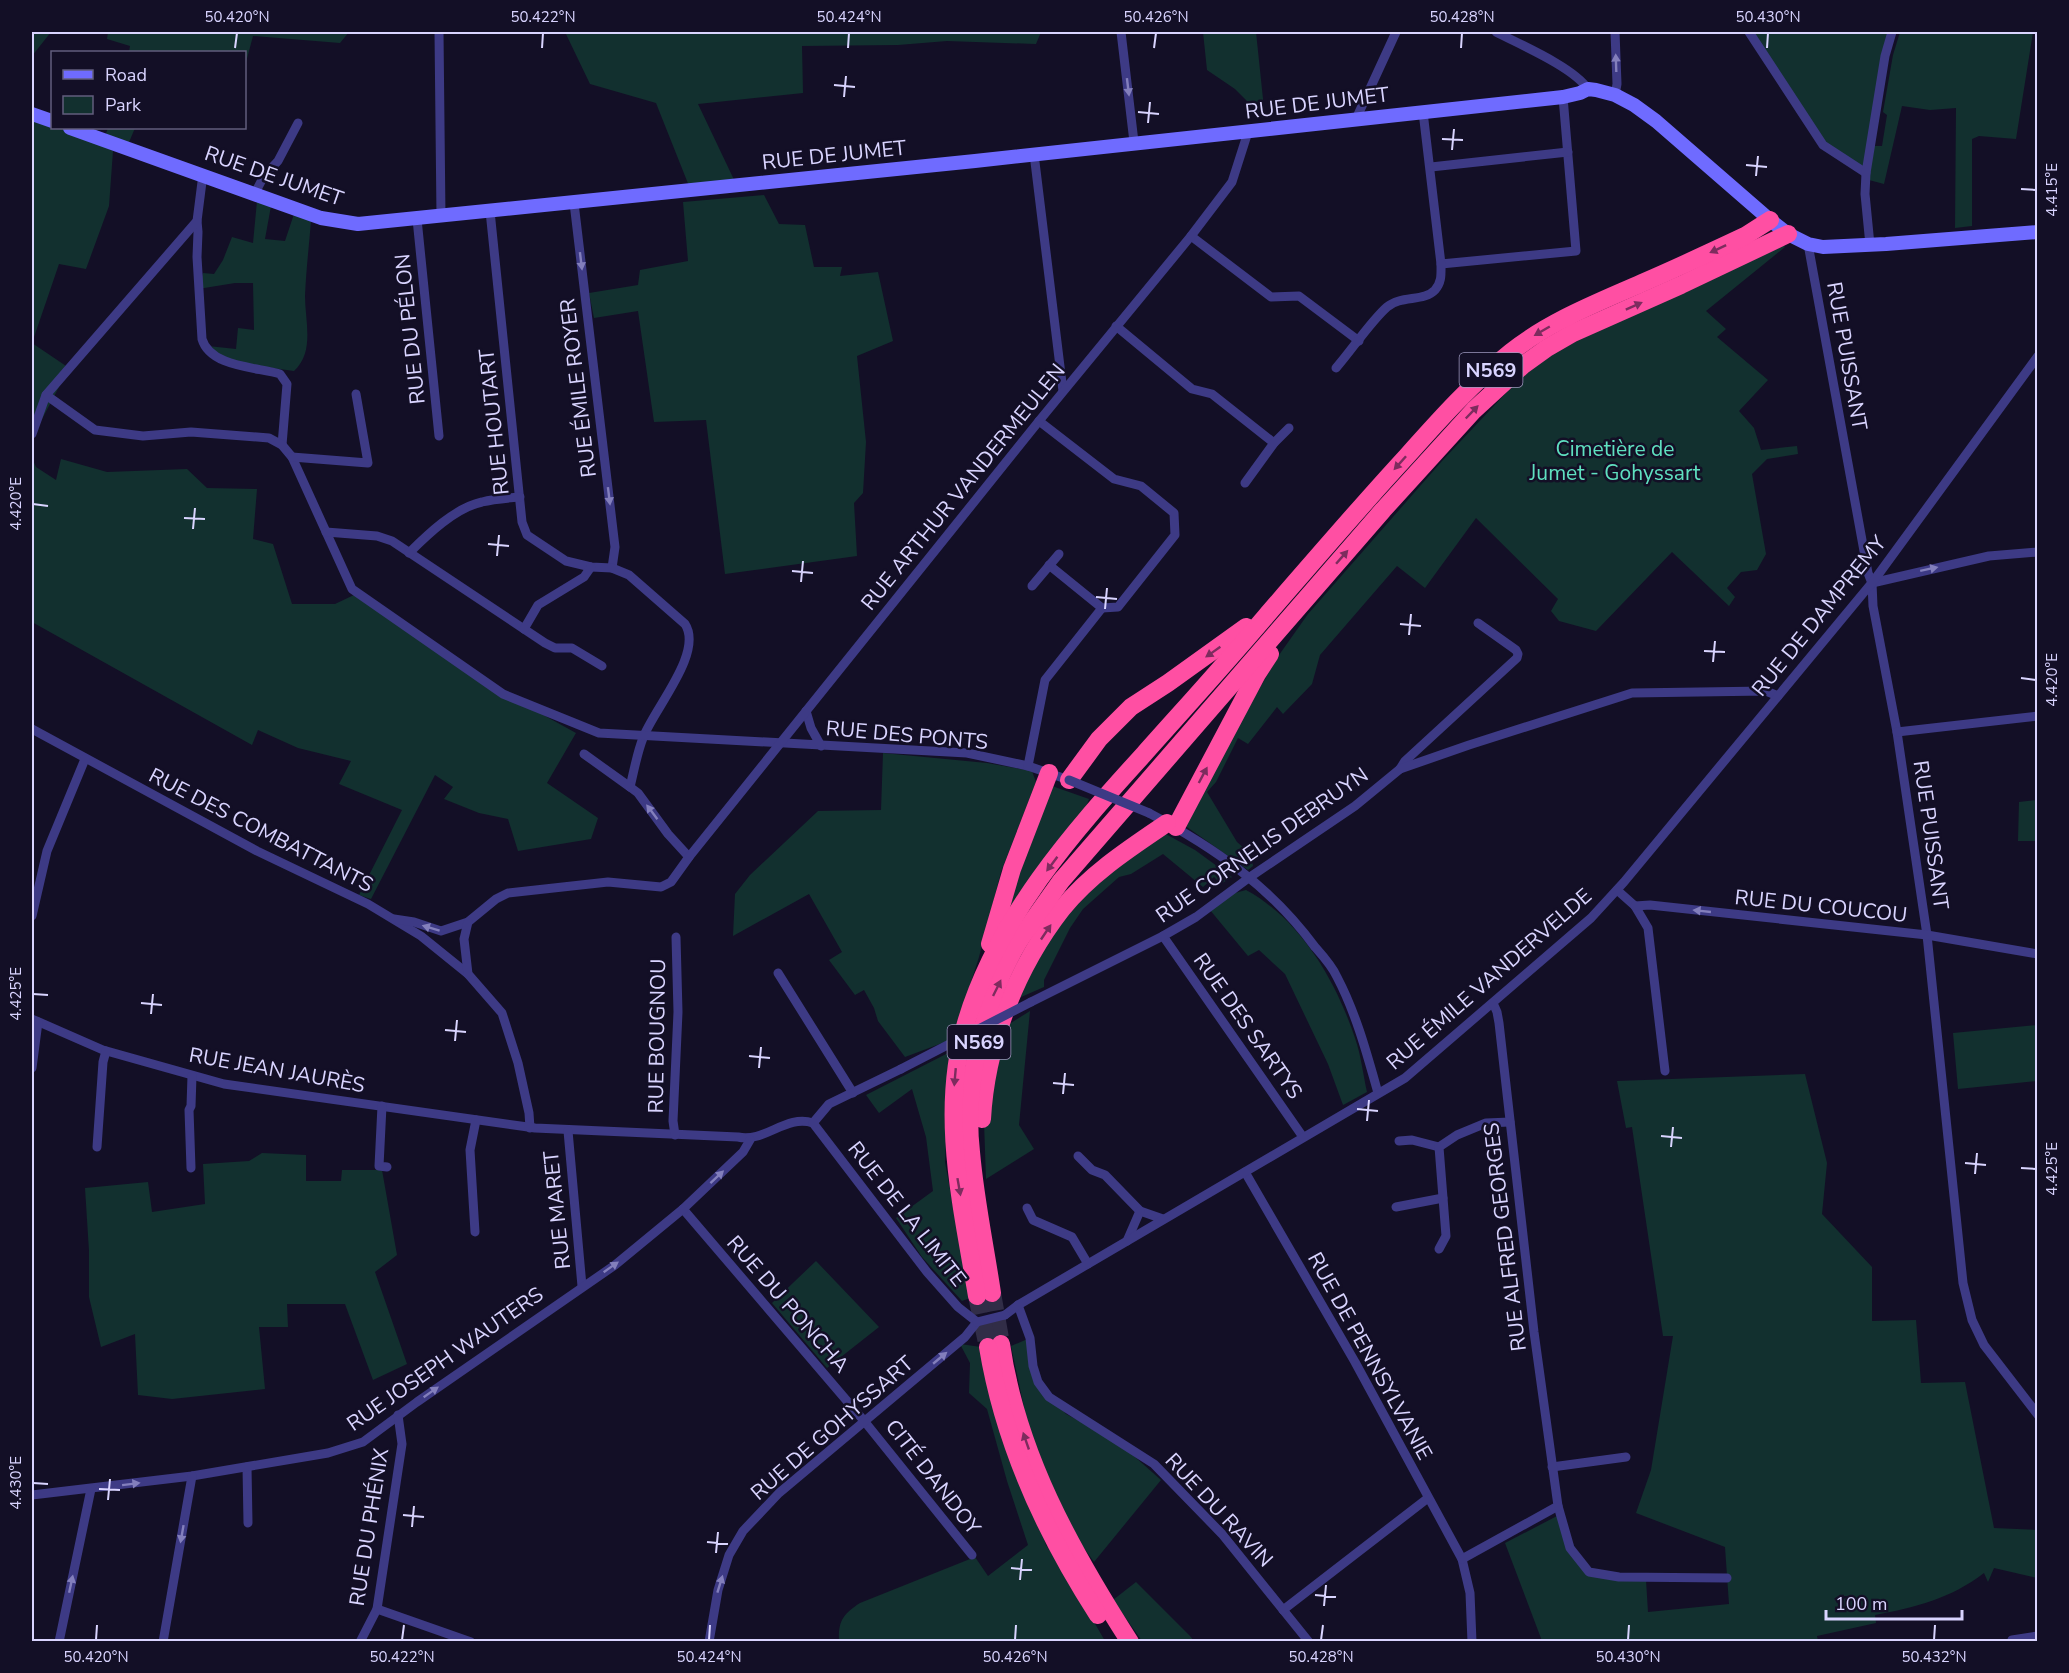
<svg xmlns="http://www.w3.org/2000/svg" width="2069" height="1673" font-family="'Nunito Sans',sans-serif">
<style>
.green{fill:#12302f}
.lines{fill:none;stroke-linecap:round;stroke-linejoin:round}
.highway-tunnel{stroke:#312d47;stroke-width:18;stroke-dasharray:18 9;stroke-linecap:butt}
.street{stroke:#3d3a85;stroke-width:9}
.secondary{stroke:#6f6bff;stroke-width:14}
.highway{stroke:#ff4fa3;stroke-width:18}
.street-bridge{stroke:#3d3a85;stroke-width:9}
.oneway{fill:#837fbc}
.oneway2{fill:#7d2c5e}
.ticks{fill:none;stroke:#d9d4ff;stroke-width:2}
.labels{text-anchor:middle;stroke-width:5;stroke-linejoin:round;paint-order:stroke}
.shield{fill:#130f26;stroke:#9e99be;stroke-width:1.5}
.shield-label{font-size:20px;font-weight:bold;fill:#d9d4ff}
.street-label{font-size:21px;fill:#d9d4ff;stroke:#130f26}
.park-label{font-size:21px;fill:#5fe0c0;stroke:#130f26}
.neatline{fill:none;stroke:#d9d4ff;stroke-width:2}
.ticks-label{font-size:15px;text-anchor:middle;fill:#d9d4ff}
</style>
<rect width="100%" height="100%" fill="#130f26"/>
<g class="green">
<polygon points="32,32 51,32 32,56"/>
<polygon points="108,32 349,32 340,43 253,36 245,66 244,52 129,52 130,46 107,39"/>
<polygon points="565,32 1041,32 1036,44 947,41 898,45 802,46 803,93 698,104 737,186 691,191 656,103 590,84"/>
<polygon points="1203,32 1256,32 1265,118 1255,118 1254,108 1235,89 1207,70"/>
<polygon points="1748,32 1890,32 1866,169 1823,145"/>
<polygon points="1900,32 2033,32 2016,139 1979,136 1972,139 1972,226 1955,228 1956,108 1930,110 1902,106 1884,184 1869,180 1873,146 1882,146 1887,115 1883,112 1893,55"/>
<polygon points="32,112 52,128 64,128 113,151 109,206 86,269 59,264 32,343 69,368 32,438"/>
<polygon points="108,128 135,128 127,147 104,139"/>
<polygon points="764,195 779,224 805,225 814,267 842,267 840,276 878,272 893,341 857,356 866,442 863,493 854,503 857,556 725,574 706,420 654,422 638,311 594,318 589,293 638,285 640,270 688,261 683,202"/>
<path d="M257,201L271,206L265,239L285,241L294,214L311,221C309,246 306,271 305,296C305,321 315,352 294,371L230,362L208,346L236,349L238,328L254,330L253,283H235L198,289L203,273L214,274L223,260L232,237L253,243Z"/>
<polygon points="1780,242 1785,247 1706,311 1726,329 1717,337 1768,380 1739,411 1754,428 1761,450 1797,446 1798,454 1767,459 1752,474 1766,554 1757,570 1741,572 1727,588 1735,597 1729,606 1672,552 1596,631 1559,621 1551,611 1558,599 1476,518 1425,588 1397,566 1320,655 1312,684 1283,714 1277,707 1248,744 1238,738 1216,782 1207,792 1237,842 1251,854 1253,866 1248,870 1184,825 1226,746 1279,655 1308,614 1442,461 1506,393 1521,377 1547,357 1573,343"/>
<polygon points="32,458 36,467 56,480 61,459 107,472 187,469 207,488 257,489 253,539 273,544 292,604 335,604 354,595 507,695 576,733 547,783 598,818 591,839 518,851 508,819 479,813 444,799 453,787 435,775 371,899 359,895 402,810 339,784 351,761 298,748 258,730 252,745 32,622"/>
<polygon points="883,753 987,763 1032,771 1036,782 1001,872 979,957 953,1039 905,1057 878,1021 874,1008 864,990 855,995 829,960 842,952 809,894 733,936 735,894 750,875 818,811 881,810"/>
<polygon points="1052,786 1089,799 1086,807 1009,914 1015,874"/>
<polygon points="2037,800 2037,841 2018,841 2019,802"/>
<polygon points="1162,832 1195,850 1232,877 1221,884 1214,877 1203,887 1163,854 1131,874 1119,877 1083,909 1070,928 1044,980 1044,987 1014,1000 1057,921 1107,871"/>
<path d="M1246,890C1300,919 1336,981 1355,1038C1361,1055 1363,1074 1367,1092L1345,1104L1343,1105L1328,1064L1285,974L1259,950L1248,956L1210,910L1235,893Z"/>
<polygon points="1030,1011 1019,1125 1034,1149 986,1179 984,1122 1006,1026"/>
<polygon points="2037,1025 2037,1081 1958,1089 1953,1033"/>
<polygon points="952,1051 948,1093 945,1162 970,1298 962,1301 922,1257 896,1218 933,1191 926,1137 912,1089 879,1113 866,1095"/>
<path d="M1805,1074L1827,1163L1822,1214L1872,1267V1321L1916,1320L1921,1383L1965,1382L1994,1528L2037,1530V1578L1994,1568L1988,1582L1984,1573C1950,1599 1916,1607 1875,1615L1876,1623L1817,1636L1818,1641H1542L1505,1543L1557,1516L1589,1572L1646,1580L1648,1612L1729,1604L1725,1547L1636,1513L1651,1470L1673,1336H1663L1632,1127L1626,1128L1617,1081Z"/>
<polygon points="262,1153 306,1155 306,1181 341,1181 342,1170 382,1170 397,1255 375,1272 407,1364 373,1380 345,1304 287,1304 288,1327 259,1327 265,1389 172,1399 138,1395 135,1334 101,1347 89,1297 89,1251 85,1188 148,1182 152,1212 205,1204 203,1164 249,1161"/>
<polygon points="816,1261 879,1327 827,1368 772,1303"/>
<polygon points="1030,1338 1033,1366 1044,1388 1066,1414 1117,1441 1161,1480 1094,1562 1068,1526 1029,1431 1011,1346"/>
<path d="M960,1344L988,1348L1002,1411L1046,1545L1067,1575L1105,1641L839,1642C838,1621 843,1614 860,1603L975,1557L988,1576L1028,1545L1007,1481L987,1409L969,1393L970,1363Z"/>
<polygon points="1136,1582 1190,1636 1194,1641 1142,1641 1113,1600"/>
</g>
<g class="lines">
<g class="highway-tunnel">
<polyline points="992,1293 1001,1344"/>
<polyline points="977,1296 988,1347"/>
</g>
<g class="street">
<polyline points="439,32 441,217"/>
<polyline points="1121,32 1134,142"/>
<path d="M1496,32C1521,45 1573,67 1588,89"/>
<polyline points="1615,32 1617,84 1615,95"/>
<polyline points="1749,32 1823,145 1866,173"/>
<polyline points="1423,112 1441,264 1576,251 1563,97"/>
<polyline points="1356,119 1396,32"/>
<polyline points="1034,154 1063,391"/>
<polyline points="1431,167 1568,152"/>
<polyline points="255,193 264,176 278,161 298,123"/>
<polyline points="574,203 615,547 612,568"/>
<path d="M490,211L522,522L527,535L566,561L591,567L612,568L629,575L685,624C704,653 653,710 643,738C637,753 634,771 630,787L638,793L668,834L689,857"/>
<polyline points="417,219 439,436"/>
<path d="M197,221L198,232L197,257L202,339C210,367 256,367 280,374L287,384L282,445"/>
<polyline points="1191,236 1271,297 1299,296 1359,341"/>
<polyline points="1808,244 1868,573 1872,583 1873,606 1897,732 1927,935 1963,1283 1972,1320 1984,1345 2038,1415"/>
<polyline points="1870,245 1865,194 1866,173 1885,56 1892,32"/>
<polyline points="1116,326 1192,389 1212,394 1274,443"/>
<path d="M1336,368C1351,351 1371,321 1387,307C1401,295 1424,302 1435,290C1442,282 1441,274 1441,264"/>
<polyline points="46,395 95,430 143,436 191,432 269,438 282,445 292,457 352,589 503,694 599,733 967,753 1028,766 1069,780"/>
<polyline points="1039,421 1114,479 1141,486 1174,513 1175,535 1118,607 1102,608 1049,565"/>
<polyline points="32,434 46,395 197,221 203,174"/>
<polyline points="292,457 368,463 356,394"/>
<polyline points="1245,483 1274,443 1289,428"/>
<polyline points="326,532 377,536 392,541 545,643 555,648 572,648 602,666"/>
<path d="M409,553C428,534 455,508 482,502C494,499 507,498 520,497"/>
<polyline points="1872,583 1989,556 2038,552"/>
<polyline points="1032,586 1059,554"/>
<polyline points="524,629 538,605 584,577 591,567"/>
<polyline points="806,711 811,728 821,746"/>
<polyline points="32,729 257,851 368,904 421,936 468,974"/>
<polyline points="1897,732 2038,716"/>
<polyline points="584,754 630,787"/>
<polyline points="1028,766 1045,680 1102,608"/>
<polyline points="1400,769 1405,761 1517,658 1518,654 1516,650 1478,623"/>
<path d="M1149,813C1215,848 1271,887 1315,947C1323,956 1332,966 1337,977C1356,1013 1367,1054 1378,1093"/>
<polyline points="1617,890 1635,906 1648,928 1665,1071"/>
<polyline points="1635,906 1650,905 1927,935 2038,954"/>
<polyline points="32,916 47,851 85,759"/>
<polyline points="394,919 414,922 441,931 468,922 496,899 508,893 608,882 661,887 671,882 689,857 1039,421 1191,236 1232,182 1248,132"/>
<polyline points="468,922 464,939 468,974 502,1013 518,1063 529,1113 530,1128"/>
<polyline points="1163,936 1303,1137"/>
<polyline points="778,973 853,1093"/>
<polyline points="1031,1002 1163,936 1196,917 1250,877 1355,806 1400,769 1469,745 1632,693 1766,691 1778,696"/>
<path d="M32,1019L103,1050L224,1084L535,1128L738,1137C765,1143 786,1114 813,1123"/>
<polyline points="32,1068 38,1022"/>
<polyline points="382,1106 379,1166 387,1167"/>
<polyline points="813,1123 829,1104 901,1069"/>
<polyline points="568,1131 582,1286"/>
<polyline points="675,1135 673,1121 678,1012 676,937"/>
<polyline points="1399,1141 1412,1140 1439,1147"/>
<polyline points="97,1147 103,1062 106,1051"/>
<polyline points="1078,1156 1092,1170 1105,1175 1140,1211 1163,1219"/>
<polyline points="191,1168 189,1110 191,1106 192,1076"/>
<polyline points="1245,1172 1355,1362 1462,1559 1470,1593 1472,1642"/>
<polyline points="1396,1207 1443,1198"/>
<polyline points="1027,1208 1033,1220 1072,1237 1088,1264"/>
<polyline points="683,1209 865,1422 972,1555"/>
<polyline points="475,1232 470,1150 476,1120"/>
<polyline points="1127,1241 1140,1211"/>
<polyline points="1439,1249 1446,1236 1439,1147 1457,1135 1486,1123 1510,1122"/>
<polyline points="1018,1305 1030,1338 1033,1366 1038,1382 1049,1397 1154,1464 1222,1534 1309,1642"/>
<polyline points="1005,1315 1018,1305 1405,1078 1591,918 1624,882 1875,579 2038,356"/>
<polyline points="247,1467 248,1523"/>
<polyline points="1552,1467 1626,1457"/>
<polyline points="32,1495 192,1476 328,1453 363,1442 417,1402 615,1265 683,1209 743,1152 750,1140"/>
<polyline points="1558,1506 1570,1548 1589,1572 1619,1577 1727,1578"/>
<polyline points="1462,1559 1558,1506 1534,1332 1499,1023 1497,1012 1493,1003"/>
<polyline points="377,1609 471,1642"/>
<polyline points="1283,1610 1428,1498"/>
<polyline points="59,1642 91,1489"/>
<polyline points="163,1642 192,1476"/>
<polyline points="360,1642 377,1609 402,1444 398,1415"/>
<polyline points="709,1642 718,1590 729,1555 743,1531 779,1493 965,1337 977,1322 958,1307 927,1272 813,1123"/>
<polyline points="2012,1642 2012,1640 2038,1636"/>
</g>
<g class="secondary">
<polyline points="32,114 52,121"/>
<polyline points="70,128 321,218 358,224 975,161 1563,97 1580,93 1588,89 1596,90 1615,95 1634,105 1656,121 1770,220 1788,234 1808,244 1823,247 1886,244 2038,232"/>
</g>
<g class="highway">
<polyline points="1069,780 1099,739 1131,707 1168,683 1246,627"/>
<polyline points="1176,827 1257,674 1270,654"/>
<polyline points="990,944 1012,869 1049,773"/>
<path d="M982,1119C986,1045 1016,968 1062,909C1090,874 1130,848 1167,823"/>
<path d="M992,1293C985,1246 975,1199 971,1152C963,1084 984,1000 1019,941C1032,921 1047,901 1061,881L1383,510L1474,410L1522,366L1547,348L1573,333L1681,285L1788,234"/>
<path d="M977,1296C962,1206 939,1112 966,1023C997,918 1072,833 1144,754C1185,708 1226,663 1266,616C1312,563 1358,509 1406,457C1439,420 1472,383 1511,352C1550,321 1597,303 1642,283C1677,268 1711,252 1745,236L1770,220"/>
<path d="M1001,1344C1017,1454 1071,1550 1130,1642"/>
<path d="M988,1347C1004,1444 1045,1533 1098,1615"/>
</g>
<g class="street-bridge">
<polyline points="1069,780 1149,813"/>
<polyline points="901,1069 1031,1002"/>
<polyline points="977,1322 1005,1315"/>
</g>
</g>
<defs><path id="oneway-solid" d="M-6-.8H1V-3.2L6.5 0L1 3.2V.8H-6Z" transform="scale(1.5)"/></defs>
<g class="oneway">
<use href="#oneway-solid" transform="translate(1616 63) rotate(-92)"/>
<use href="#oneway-solid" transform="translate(1128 87) rotate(83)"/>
<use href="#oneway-solid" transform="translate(581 261) rotate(83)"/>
<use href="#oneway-solid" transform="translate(609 496) rotate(83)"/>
<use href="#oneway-solid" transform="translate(1929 569) rotate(-12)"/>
<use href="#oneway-solid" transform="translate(652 812) rotate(-127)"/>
<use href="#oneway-solid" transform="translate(1702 911) rotate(-174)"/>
<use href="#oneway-solid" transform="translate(431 928) rotate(-163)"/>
<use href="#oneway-solid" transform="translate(717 1177) rotate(-43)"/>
<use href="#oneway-solid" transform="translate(611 1267) rotate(-35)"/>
<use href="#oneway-solid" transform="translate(940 1358) rotate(-40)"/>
<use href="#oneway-solid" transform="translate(431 1392) rotate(-35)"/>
<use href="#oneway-solid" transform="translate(131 1484) rotate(-7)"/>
<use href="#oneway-solid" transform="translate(182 1534) rotate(100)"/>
<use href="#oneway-solid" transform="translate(71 1584) rotate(-78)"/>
<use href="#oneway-solid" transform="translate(720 1584) rotate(-73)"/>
</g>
<g class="oneway2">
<use href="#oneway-solid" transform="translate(1718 249) rotate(155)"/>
<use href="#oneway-solid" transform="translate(1634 306) rotate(-24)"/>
<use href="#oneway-solid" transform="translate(1542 331) rotate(150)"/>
<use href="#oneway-solid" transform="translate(1472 412) rotate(-46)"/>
<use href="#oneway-solid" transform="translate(1400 463) rotate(132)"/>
<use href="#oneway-solid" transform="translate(1342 557) rotate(-49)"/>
<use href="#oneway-solid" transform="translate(1213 652) rotate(145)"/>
<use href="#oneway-solid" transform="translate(1203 775) rotate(-62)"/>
<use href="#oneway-solid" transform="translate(1052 864) rotate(127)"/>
<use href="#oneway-solid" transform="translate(1046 932) rotate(-56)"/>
<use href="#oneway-solid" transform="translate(997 988) rotate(-64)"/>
<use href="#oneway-solid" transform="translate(955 1077) rotate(95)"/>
<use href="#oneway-solid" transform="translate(959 1187) rotate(80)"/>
<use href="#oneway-solid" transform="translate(1026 1441) rotate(-109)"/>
</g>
<path class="ticks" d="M235,48L237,33M542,48L543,33M848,48L849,33M1154,48L1156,33M1461,48L1462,33M1767,48L1768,33M834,85L855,87M844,97L846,76M1138,112L1159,114M1148,123L1150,102M1442,139L1463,140M1452,150L1454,129M1746,165L1767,167M1756,176L1758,156M2021,189L2036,190M33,504L48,506M184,518L205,519M193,529L195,508M488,544L509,546M497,556L499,535M792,571L813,573M801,582L803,561M1096,597L1117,599M1105,609L1107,588M1400,624L1421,626M1409,635L1411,614M1704,651L1725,652M1713,662L1715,641M2021,678L2036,680M33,994L48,995M141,1003L162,1005M151,1014L153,994M445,1030L466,1032M455,1041L457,1020M749,1056L770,1058M759,1068L761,1047M1053,1083L1074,1085M1063,1094L1065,1073M1357,1109L1378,1111M1367,1121L1369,1100M1661,1136L1682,1138M1671,1147L1673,1127M1965,1163L1986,1165M2021,1168L2036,1169M1975,1174L1977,1153M33,1483L48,1484M99,1489L120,1490M108,1500L110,1479M403,1515L424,1517M412,1527L414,1506M707,1542L728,1544M716,1553L718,1532M1011,1568L1032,1570M1020,1580L1022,1559M1315,1595L1336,1597M1324,1606L1326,1585M96,1640L97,1625M402,1640L404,1625M709,1640L710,1625M1015,1640L1016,1625M1321,1640L1323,1625M1628,1640L1629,1625M1934,1640L1935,1625"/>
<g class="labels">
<g class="shield">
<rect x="1459.5" y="353" width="63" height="34" rx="4.5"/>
<rect x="947.5" y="1025" width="63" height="34" rx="4.5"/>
</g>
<g class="shield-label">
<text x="1491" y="377">N569</text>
<text x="979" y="1049">N569</text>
</g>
<g class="street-label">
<text transform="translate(1317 103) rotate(-7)" y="7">RUE DE JUMET</text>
<text transform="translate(834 155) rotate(-6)" y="7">RUE DE JUMET</text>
<text transform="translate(274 176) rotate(19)" y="7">RUE DE JUMET</text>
<text transform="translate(410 329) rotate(-96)" y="7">RUE DU PÉLON</text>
<text transform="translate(1847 356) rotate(80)" y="7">RUE PUISSANT</text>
<text transform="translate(578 388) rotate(-97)" y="7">RUE ÉMILE ROYER</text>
<text transform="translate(494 422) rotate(-96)" y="7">RUE HOUTART</text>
<text transform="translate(963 487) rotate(-51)" y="7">RUE ARTHUR VANDERMEULEN</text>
<text transform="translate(1819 616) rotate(-51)" y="7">RUE DE DAMPREMY</text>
<text transform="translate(907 735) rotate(5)" y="7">RUE DES PONTS</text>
<text transform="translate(261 830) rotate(27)" y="7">RUE DES COMBATTANTS</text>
<text transform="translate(1931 835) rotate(82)" y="7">RUE PUISSANT</text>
<text transform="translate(1262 845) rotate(-35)" y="7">RUE CORNELIS DEBRUYN</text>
<text transform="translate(1821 906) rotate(6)" y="7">RUE DU COUCOU</text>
<text transform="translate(1489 979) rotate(-41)" y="7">RUE ÉMILE VANDERVELDE</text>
<text transform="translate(1248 1026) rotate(55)" y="7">RUE DES SARTYS</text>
<text transform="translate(657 1036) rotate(-89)" y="7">RUE BOUGNOU</text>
<text transform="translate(277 1070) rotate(10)" y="7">RUE JEAN JAURÈS</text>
<text transform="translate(557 1210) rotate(-96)" y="7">RUE MARET</text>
<text transform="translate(907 1214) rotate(52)" y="7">RUE DE LA LIMITE</text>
<text transform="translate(1505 1237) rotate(-97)" y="7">RUE ALFRED GEORGES</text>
<text transform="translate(788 1304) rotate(49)" y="7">RUE DU PONCHA</text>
<text transform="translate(1370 1356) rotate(61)" y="7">RUE DE PENNSYLVANIE</text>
<text transform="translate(445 1359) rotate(-35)" y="7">RUE JOSEPH WAUTERS</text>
<text transform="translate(832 1428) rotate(-41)" y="7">RUE DE GOHYSSART</text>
<text transform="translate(933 1477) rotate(52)" y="7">CITÉ DANDOY</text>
<text transform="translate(1219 1510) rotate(47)" y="7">RUE DU RAVIN</text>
<text transform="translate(369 1527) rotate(-81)" y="7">RUE DU PHÉNIX</text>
</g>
<g class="park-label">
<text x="1615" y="456">Cimetière de<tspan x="1615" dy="24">Jumet - Gohyssart</tspan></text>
</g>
</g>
<rect width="2069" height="1673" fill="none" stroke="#130f26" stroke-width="66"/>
<rect x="51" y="51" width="195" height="78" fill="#130f26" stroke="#625e7d" stroke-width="1.5"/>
<rect x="63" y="70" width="30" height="9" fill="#6f6bff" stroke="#625e7d" stroke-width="1.5"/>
<text x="105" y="81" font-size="18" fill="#d9d4ff">Road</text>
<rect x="63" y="96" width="30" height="18" fill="#12302f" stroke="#625e7d" stroke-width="1.5"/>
<text x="105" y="111" font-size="18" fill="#d9d4ff">Park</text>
<path d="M1826 1610v9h136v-9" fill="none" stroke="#d9d4ff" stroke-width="3"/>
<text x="1835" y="1610" font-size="18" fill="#d9d4ff" stroke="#130f26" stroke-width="4.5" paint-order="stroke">100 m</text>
<rect x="33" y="33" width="2003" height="1607" class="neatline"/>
<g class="ticks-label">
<text x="237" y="22">50.420°N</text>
<text x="543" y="22">50.422°N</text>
<text x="849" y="22">50.424°N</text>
<text x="1156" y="22">50.426°N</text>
<text x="1462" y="22">50.428°N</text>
<text x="1768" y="22">50.430°N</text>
<text transform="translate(2052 190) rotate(-90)" y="5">4.415°E</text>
<text transform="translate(16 504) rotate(-90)" y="5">4.420°E</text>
<text transform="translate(2052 680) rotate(-90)" y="5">4.420°E</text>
<text transform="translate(16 994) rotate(-90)" y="5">4.425°E</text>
<text transform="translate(2052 1169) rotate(-90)" y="5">4.425°E</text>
<text transform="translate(16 1483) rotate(-90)" y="5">4.430°E</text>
<text x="96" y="1662">50.420°N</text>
<text x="402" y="1662">50.422°N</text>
<text x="709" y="1662">50.424°N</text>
<text x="1015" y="1662">50.426°N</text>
<text x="1321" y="1662">50.428°N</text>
<text x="1628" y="1662">50.430°N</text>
<text x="1934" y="1662">50.432°N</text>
</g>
</svg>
